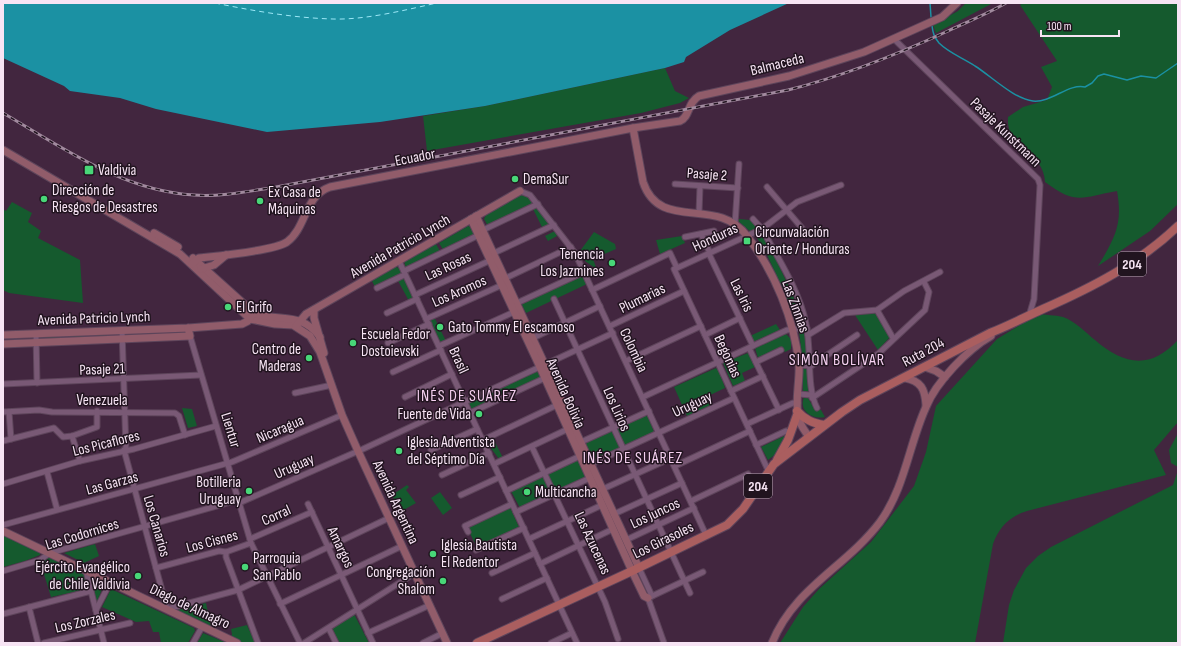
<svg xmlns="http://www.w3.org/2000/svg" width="1181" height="646" font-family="'Sofia Sans Condensed',sans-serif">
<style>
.green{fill:#155a2e}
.water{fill:#1b91a3}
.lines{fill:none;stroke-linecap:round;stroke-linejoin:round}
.stream{stroke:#1b91a3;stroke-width:1.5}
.ferry{stroke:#9ce8f7;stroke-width:1;stroke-dasharray:5 4;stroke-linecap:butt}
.street-casing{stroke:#5e455b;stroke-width:7}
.secondary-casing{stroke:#5e455b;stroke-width:9}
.primary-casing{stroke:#5e455b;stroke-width:10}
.street{stroke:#795975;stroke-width:5}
.secondary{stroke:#915c6a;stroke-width:7}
.primary{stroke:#aa5e5f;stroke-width:8}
.rail-casing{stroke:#a18a9e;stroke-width:3}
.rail{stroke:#21141f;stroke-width:1.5;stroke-dasharray:4.5;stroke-linecap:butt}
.poi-dot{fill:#48d778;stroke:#21141f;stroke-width:1.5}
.labels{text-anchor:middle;stroke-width:3;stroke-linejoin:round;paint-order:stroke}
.shield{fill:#21141f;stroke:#b7a6b4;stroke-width:1}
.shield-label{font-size:14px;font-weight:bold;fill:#f7e4f4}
.street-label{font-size:15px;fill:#f7e4f4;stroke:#21141f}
.poi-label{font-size:15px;fill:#f7e4f4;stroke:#21141f;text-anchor:start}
.neighbourhood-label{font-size:16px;letter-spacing:1px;fill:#f5d0f0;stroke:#21141f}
</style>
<rect width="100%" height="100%" fill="#42263f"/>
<g class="green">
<polygon points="966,3 993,3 936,33 933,25 958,11"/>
<path d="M1023,3H1178V204L1150,231L1098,266C1115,238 1123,224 1117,191C1082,197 1077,206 1045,182C1045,169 1034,156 1026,147C1015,135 1007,136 1008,117L1023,107L1047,100L1052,87L1041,67L1057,61L1020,5Z"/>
<polygon points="665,68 675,91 689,98 680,103 641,113 427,151 423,116 485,106"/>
<polygon points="522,194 531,198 552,225 543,229 532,207 488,226 484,219 486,215"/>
<polygon points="12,202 32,213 28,222 41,231 38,238 80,260 83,303 9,293 3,290 3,209 6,211"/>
<polygon points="739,219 750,220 757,227 757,229 751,232 738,221"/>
<polygon points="468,226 471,227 476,236 444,251 439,243"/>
<polygon points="555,231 557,236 548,241 545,236"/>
<polygon points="594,232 615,244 616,249 593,259 596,267 595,268 585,261 580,251"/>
<path d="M762,234L765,236L789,287L783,289C774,271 768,254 757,238Z"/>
<polygon points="682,236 685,243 660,254 656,240"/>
<polygon points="436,244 441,253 406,269 404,261"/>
<polygon points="395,266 400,269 414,299 409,301 397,279 376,289 371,279"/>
<polygon points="583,275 587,284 526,313 521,303"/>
<polygon points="792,293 804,326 798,327 786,295"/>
<polygon points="875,313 890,337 878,350 855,315"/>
<path d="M1038,314C1046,315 1055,315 1063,317C1075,321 1085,332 1095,340C1124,365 1150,370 1178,340V422L1154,450L1166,475L1027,511C1010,516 999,527 993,544L975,643H780L803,607L819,589L871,542L914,486L926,452L936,406L997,339Z"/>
<polygon points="434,317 446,341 441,343 429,319"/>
<polygon points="776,324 780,330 753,342 750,336"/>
<polygon points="182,331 183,334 125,334 126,333"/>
<polygon points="805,331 808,362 803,361 799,332"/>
<polygon points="118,333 119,336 40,340 39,339 41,337"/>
<polygon points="786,334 791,339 791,349 785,352 780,347 758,358 755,348"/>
<polygon points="748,353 755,367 742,373 745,381 733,386 723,363"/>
<polygon points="716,368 719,370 725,388 706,397 710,406 687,416 674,387"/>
<polygon points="802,368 809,369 809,392 803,391"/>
<polygon points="537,371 541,377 472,410 469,403 472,401"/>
<path d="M804,397L808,398L815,410H821L825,417C813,420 798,411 804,397Z"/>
<polygon points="182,408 192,409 197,426 188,428"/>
<polygon points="647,414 654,432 592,462 583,443"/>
<polygon points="1178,433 1178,467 1171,463 1169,450"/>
<polygon points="786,435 788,436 777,453 768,460 761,447"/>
<polygon points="493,438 503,458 499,459 490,447 488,440"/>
<polygon points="580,459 588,477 520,508 511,491"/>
<polygon points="1178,470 1178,643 1003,643 1009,605 1014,590 1026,568 1038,556 1051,547 1173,485"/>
<polygon points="407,485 409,487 406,490 416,503 400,512 392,495"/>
<polygon points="440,492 452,508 443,515 431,498"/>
<polygon points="510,507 519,527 477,548 467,527"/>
<polygon points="3,534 40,552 40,555 25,561 3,567"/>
<polygon points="95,544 99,556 84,563 64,553"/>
<polygon points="51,556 84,573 88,589 51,597 40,561"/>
<polygon points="91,576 104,584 97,602 90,577"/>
<polygon points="111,589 194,628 195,631 188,643 161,643 159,632 153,632 149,621 136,622 102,607"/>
<polygon points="206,603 211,627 177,610"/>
<polygon points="354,614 369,643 339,643 332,628"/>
<polygon points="247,625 255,643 241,643 231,638 232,634 231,629"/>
<polygon points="203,633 227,643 197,643"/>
</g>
<polygon class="water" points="3,3 789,3 730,30 686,57 684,62 665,68 485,106 380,122 267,132 156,109 120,98 70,91 64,86 3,58"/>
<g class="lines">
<g class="stream">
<polyline points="930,3 931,17"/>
<path d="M932,26C933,33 934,37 939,43C949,53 963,58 975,66C991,76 1014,99 1033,101C1051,103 1069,83 1085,87L1092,83L1098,76L1104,74L1127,80L1141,76L1156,78L1178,63"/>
</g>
<path class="ferry" d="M215,3C254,11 294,18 333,19C366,20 405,10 437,3"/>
<g class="street-casing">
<g id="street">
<polyline points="894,39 1038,179 1040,185 1034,299 1029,316"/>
<polyline points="675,184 738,188"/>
<polyline points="767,187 807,234"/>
<polyline points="520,191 530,195 575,253 706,535"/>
<polyline points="699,213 700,186"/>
<path d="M753,219L762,229C778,258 800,292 806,324C812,350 806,387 817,408"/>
<polyline points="735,224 739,164"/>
<polyline points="483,230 538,204"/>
<polyline points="701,234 710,253"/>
<polyline points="685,237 714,231"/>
<polyline points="494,253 554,225"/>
<polyline points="709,254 753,346"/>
<polyline points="399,261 577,643"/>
<polyline points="677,268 762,229 797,202 841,185"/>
<polyline points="404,271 479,235"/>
<polyline points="506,278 571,247"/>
<polyline points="377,288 402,276"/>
<polyline points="592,290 670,253 677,268 674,269 768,470"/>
<polyline points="415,295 491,260"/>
<polyline points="554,299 690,593"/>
<polyline points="517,303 584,272"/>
<polyline points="877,310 893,338"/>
<polyline points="387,313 417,299"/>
<polyline points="426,319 502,285"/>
<polyline points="610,326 684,291"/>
<polyline points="122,330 126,450"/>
<polyline points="36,334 37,383"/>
<polyline points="705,335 740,318"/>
<polyline points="808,335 844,313 877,310 904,291 940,272"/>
<polyline points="190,336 251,543 300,643"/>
<polyline points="533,338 600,306"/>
<polyline points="388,343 429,324"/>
<polyline points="439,346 514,312"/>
<polyline points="749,348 779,410"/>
<polyline points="626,361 701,326"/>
<polyline points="756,362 781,350"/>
<polyline points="799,365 811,366 857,335"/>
<polyline points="393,372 441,350"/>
<polyline points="3,384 201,375"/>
<polyline points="731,391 763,376"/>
<polyline points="295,393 332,385"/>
<polyline points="798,394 811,395"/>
<polyline points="405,397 452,374"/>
<polyline points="643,397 787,330 807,328"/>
<polyline points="812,398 878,354 925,310 929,292 924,282"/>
<polyline points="3,412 39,410 52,412 175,413 179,416 185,435"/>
<polyline points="9,412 11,439"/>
<polyline points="470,413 545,378"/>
<polyline points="747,424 793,403 798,403"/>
<polyline points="72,436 80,461"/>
<polyline points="483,440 557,405"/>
<polyline points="3,441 54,428 63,437 72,436 97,427 97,411"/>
<polyline points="581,442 649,411"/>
<polyline points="756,445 786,431"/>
<polyline points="532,447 605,602 618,639"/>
<polyline points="124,450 167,609 238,590 389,518"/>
<polyline points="431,450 477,429"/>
<polyline points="494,464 568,429"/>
<polyline points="591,464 734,398"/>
<polyline points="675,466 750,431"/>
<polyline points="47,472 57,509"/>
<polyline points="442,475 489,453"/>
<polyline points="3,484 80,461 134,449 216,426"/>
<polyline points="603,489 671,458"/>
<polyline points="506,491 580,456"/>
<polyline points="461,495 500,477"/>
<polyline points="691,501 748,474"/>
<polyline points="239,503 363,449 613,333"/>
<polyline points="308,504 373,643"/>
<polyline points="516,512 590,478"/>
<polyline points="614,514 682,483"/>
<polyline points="3,525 232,462 342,415"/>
<polyline points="468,532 465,526 512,504"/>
<polyline points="250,539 312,512"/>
<polyline points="529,539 602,505"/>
<polyline points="626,540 694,508"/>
<polyline points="476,550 524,528"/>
<polyline points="226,552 226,557 258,643"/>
<polyline points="540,564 613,529"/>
<polyline points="156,568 219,551 226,552 251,543"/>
<polyline points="639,568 652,596"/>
<polyline points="3,571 40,560 50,553 238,500"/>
<polyline points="86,571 104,643"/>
<polyline points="492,573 535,553"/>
<polyline points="502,599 547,578"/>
<polyline points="280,604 402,546"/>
<polyline points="29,607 38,643"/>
<polyline points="96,610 110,583"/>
<polyline points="3,614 91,591"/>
<polyline points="329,629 336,643"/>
<polyline points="368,633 430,605"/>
<polyline points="44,643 130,623"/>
<polyline points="193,643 202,627"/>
<polyline points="304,643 415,573"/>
<polyline points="423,643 443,633"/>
<polyline points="551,643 572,633"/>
<polyline points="664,643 648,598 703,572"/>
</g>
</g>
<g class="secondary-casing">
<g id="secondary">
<path d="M633,128L643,182C660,233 717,195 747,236C775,272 794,319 799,364C800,381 795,399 798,416C799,424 805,431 809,437"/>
<polyline points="3,150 180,254 250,319 275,324 293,325 310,336 320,352 342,415 358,451 447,643"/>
<polyline points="476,216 639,568"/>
<polyline points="471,219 540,367 632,571 644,596 648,598"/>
<polyline points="154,233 178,247"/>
<path d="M193,258L254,313C280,323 301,311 320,337"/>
<path d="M192,264L199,258C217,256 274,251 287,242C307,227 304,196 330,187L633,128L680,121C690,117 687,103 699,96L789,76L864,52L942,17L957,3"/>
<polyline points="201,269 214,265 226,255"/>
<polyline points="314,310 314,318 324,353"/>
<polyline points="296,326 306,314 520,191"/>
<polyline points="3,335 188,328 242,324 248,321 254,313"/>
<polyline points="3,344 190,336 188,328"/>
<polyline points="925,367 936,371 945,377"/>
<path d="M905,378C921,381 925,389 926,405"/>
<polyline points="3,531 237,643"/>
<path d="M772,643C794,588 846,567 880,522C905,488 909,444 926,407C936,382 968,349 991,336"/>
</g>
</g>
<g class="primary-casing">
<g id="primary">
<path d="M797,411C805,420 813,423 824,425"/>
<polyline points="777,460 788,440 797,415"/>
<path d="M477,643L632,571L727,525L743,509L774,464L842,412L860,400L990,333C1008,326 1025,317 1043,309C1093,287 1138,264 1178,226"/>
</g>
</g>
<use href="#street" class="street"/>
<use href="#secondary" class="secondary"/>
<use href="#primary" class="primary"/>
<g class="rail-casing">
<path id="rail" d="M3,113C63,148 123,191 194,195C221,197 249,191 276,187L788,90C844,76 896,55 948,31C967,22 987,14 1006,3"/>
</g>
<use href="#rail" class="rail"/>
</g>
<g class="poi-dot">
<rect x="84" y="165" width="10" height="10" rx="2"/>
<circle cx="515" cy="179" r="4"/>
<circle cx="44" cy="199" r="4"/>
<circle cx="260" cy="201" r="4"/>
<rect x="743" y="237" width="8" height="8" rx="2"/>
<circle cx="612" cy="263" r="4"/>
<circle cx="228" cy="307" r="4"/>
<circle cx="440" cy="327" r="4"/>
<circle cx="353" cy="343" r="4"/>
<circle cx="309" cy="358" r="4"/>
<circle cx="479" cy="414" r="4"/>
<circle cx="399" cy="451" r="4"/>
<circle cx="249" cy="491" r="4"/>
<circle cx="527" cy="492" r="4"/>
<circle cx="433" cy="554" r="4"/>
<circle cx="245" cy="567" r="4"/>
<circle cx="138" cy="576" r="4"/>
<circle cx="443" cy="581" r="4"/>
</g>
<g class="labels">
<g class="shield">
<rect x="1118" y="252" width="28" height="24" rx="3"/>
<rect x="744" y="474" width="28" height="24" rx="3"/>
</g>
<g class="shield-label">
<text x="1132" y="269">204</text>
<text x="758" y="491">204</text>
</g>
<g class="street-label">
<text transform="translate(777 64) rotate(-14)" y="5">Balmaceda</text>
<text transform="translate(1006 132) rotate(44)" y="5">Pasaje Kunstmann</text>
<text transform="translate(415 157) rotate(-11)" y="5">Ecuador</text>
<text transform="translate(707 174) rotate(4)" y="5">Pasaje 2</text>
<text transform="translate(715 237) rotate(-25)" y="5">Honduras</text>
<text transform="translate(400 246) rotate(-30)" y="5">Avenida Patricio Lynch</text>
<text transform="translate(448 266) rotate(-25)" y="5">Las Rosas</text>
<text transform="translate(459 291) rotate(-24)" y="5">Los Aromos</text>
<text transform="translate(742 295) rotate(64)" y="5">Las Iris</text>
<text transform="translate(642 298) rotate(-26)" y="5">Plumarias</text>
<text transform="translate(796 306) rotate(70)" y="5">Las Zinnias</text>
<text transform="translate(94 318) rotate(-2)" y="5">Avenida Patricio Lynch</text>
<text transform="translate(634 350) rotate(65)" y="5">Colombia</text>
<text transform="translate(923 352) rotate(-28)" y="5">Ruta 204</text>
<text transform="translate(728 356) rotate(65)" y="5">Begonias</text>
<text transform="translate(459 360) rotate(65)" y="5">Brasil</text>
<text transform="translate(102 369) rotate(-2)" y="5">Pasaje 21</text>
<text transform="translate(566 393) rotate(66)" y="5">Avenida Bolivia</text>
<text x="102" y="405">Venezuela</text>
<text transform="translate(692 404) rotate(-25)" y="5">Uruguay</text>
<text transform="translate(617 409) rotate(66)" y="5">Los Lirios</text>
<text transform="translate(280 429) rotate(-23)" y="5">Nicaragua</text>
<text transform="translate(231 430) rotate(73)" y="5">Lientur</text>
<text transform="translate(106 443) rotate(-14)" y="5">Los Picaflores</text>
<text transform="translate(294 466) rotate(-24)" y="5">Uruguay</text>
<text transform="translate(112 483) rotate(-15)" y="5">Las Garzas</text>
<text transform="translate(396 502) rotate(65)" y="5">Avenida Argentina</text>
<text transform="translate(655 513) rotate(-25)" y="5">Los Juncos</text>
<text transform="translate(276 515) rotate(-24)" y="5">Corral</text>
<text transform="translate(157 526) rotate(74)" y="5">Los Canarios</text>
<text transform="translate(82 534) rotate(-17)" y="5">Las Codornices</text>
<text transform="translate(663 540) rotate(-26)" y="5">Los Girasoles</text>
<text transform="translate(212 541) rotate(-15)" y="5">Los Cisnes</text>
<text transform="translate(593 543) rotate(65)" y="5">Las Azucenas</text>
<text transform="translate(341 547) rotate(65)" y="5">Amargos</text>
<text transform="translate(190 606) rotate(25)" y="5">Diego de Almagro</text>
<text transform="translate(85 621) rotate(-13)" y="5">Los Zorzales</text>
</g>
<g class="poi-label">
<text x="98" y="175">Valdivia</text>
<text x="523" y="184">DemaSur</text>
<text x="52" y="195">Dirección de<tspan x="52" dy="17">Riesgos de Desastres</tspan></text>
<text x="268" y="197">Ex Casa de<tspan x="268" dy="17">Máquinas</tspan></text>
<text x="755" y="237">Circunvalación<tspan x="755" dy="17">Oriente / Honduras</tspan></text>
<text x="604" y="259" text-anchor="end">Tenencia<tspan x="604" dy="17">Los Jazmines</tspan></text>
<text x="236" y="312">El Grifo</text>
<text x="448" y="332">Gato Tommy El escamoso</text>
<text x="361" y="339">Escuela Fedor<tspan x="361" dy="17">Dostoievski</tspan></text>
<text x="301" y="354" text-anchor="end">Centro de<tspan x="301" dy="17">Maderas</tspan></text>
<text x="471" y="419" text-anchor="end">Fuente de Vida</text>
<text x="407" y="447">Iglesia Adventista<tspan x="407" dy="17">del Séptimo Día</tspan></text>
<text x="241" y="487" text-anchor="end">Botilleria<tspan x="241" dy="17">Uruguay</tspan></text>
<text x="535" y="497">Multicancha</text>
<text x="441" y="550">Iglesia Bautista<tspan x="441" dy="17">El Redentor</tspan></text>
<text x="253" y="563">Parroquia<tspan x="253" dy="17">San Pablo</tspan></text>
<text x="130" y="572" text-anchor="end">Ejército Evangélico<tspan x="130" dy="17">de Chile Valdivia</tspan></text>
<text x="435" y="577" text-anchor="end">Congregación<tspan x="435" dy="17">Shalom</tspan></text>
</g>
<g class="neighbourhood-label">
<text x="837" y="365">SIMÓN BOLÍVAR</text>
<text x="467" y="401">INÉS DE SUÁREZ</text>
<text x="633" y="463">INÉS DE SUÁREZ</text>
</g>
</g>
<rect width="1181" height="646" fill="none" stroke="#f7e4f4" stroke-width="8"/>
<path d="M1041 30v6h78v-6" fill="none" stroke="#f7e4f4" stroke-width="2"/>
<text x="1047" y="30" font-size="12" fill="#f7e4f4" stroke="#21141f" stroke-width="3" paint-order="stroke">100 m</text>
</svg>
